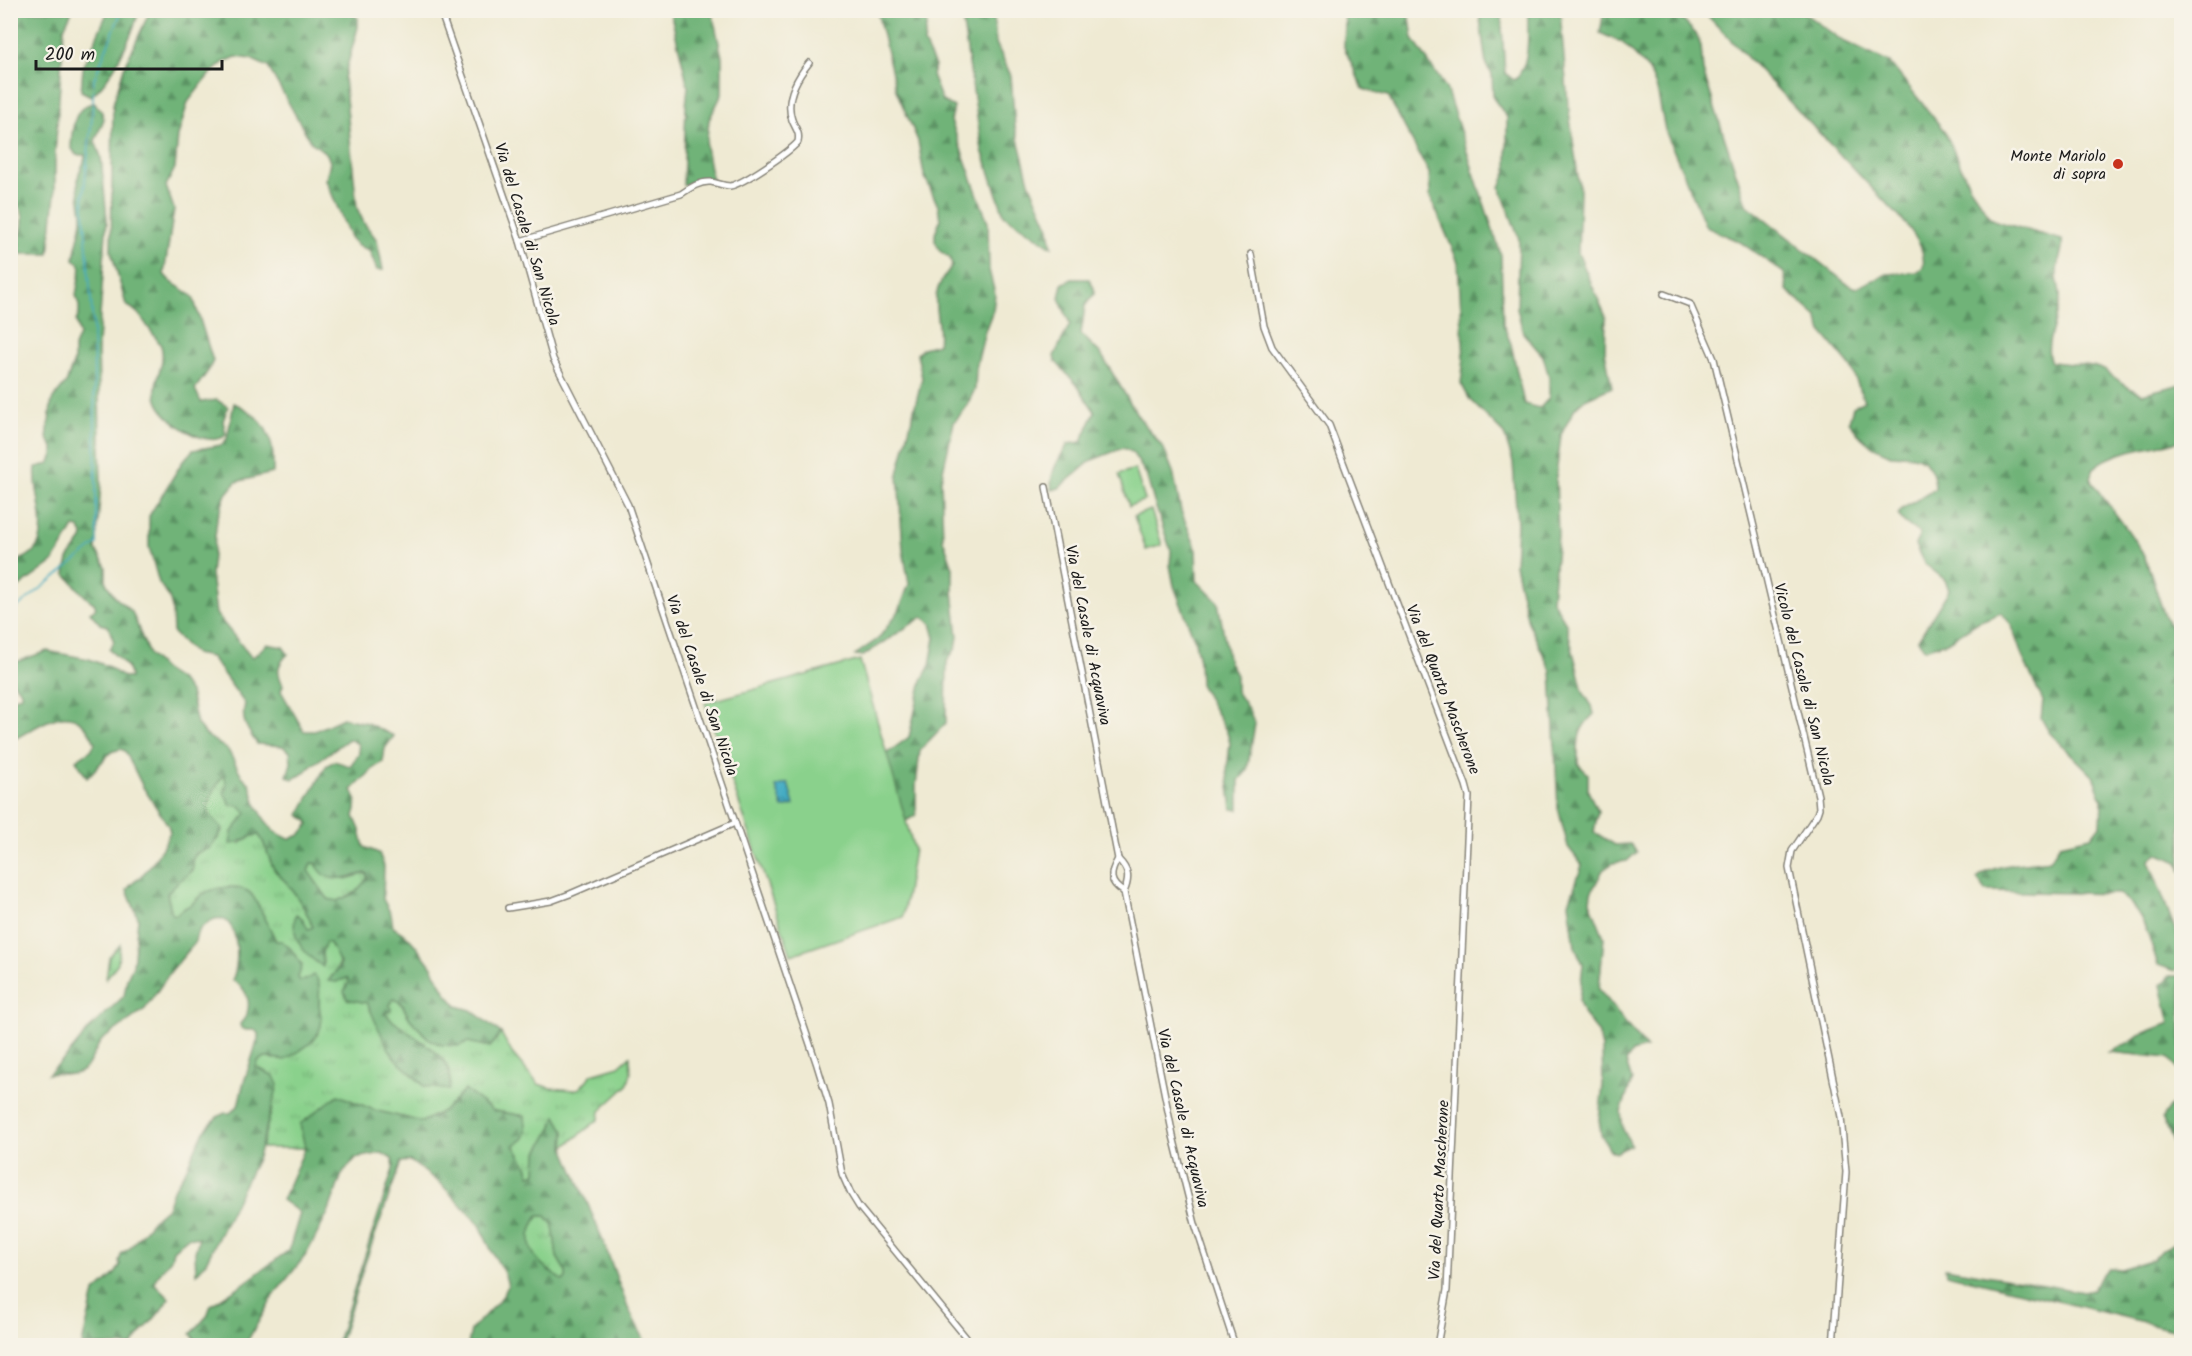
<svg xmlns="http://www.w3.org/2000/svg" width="2192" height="1356" font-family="Kalam,sans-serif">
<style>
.grass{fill:url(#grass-tufts);stroke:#537654;stroke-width:1.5}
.forest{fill:url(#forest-firs);stroke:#46684a;stroke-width:1.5;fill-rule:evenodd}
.pitch{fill:#8ad18c;stroke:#537654;stroke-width:1.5}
.water{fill:url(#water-ripples);stroke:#306470;stroke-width:1.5}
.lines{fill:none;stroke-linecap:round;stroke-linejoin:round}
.stream{stroke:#44acc3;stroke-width:1.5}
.minor-casing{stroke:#868378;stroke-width:8}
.minor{stroke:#fff;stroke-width:5}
.poi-dot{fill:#c8321e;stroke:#f7f3e8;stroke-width:2}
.labels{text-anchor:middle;stroke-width:5;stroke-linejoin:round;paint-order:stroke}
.poi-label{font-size:16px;fill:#1c1c1c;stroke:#f7f3e8;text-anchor:end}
.street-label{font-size:16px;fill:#1c1c1c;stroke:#f7f3e8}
</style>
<defs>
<pattern id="grass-tufts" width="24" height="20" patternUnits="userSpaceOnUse" patternTransform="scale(1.5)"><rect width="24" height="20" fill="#8ad18c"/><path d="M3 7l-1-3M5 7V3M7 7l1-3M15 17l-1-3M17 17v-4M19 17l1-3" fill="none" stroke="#76b378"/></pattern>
<pattern id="forest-firs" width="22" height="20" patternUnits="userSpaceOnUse" patternTransform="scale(1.5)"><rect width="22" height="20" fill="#6fb378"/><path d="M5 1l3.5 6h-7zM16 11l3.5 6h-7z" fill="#5a9162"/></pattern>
<pattern id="water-ripples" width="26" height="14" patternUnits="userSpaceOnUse" patternTransform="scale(1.5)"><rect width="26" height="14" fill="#44acc3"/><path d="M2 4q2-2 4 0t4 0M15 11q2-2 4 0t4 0" fill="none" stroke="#388b9e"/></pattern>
</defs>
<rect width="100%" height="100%" fill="#f7f3e8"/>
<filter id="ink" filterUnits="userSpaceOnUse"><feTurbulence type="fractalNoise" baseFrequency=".0167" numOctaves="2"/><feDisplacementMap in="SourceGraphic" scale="12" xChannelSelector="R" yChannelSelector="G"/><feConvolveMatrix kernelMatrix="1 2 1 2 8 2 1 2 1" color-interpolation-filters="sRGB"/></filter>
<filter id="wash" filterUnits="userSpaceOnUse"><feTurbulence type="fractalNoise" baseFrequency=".008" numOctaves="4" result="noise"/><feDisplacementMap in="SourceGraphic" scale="24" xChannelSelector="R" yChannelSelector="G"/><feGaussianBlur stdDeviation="1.35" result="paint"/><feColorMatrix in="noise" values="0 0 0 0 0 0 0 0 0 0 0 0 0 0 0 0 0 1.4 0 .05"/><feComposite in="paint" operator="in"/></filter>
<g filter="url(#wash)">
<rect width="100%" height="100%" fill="#efead3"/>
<g class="grass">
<path d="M224,774L227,785L224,793L247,813L232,832L240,844L251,836L259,835C267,846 268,858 274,869C278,875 283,879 287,883C298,897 307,912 314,928L308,930L302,918L296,914L323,966L322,952L326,942L330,943C337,958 345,962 331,977L336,982L347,978L367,1003L394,1057L424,1086L448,1069C433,1043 403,1035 384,1013L391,1010L390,1004L393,999L400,1002L410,1019L430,1040L457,1046L468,1042L490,1047L501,1033L512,1053L538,1084L551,1088L574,1090L580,1088L592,1074L619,1066L630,1056L631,1073L627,1086L600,1111L599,1119L564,1147L565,1132L556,1117L550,1131L537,1154L536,1174L530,1175L527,1166L514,1145L526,1133L525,1116L494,1111L465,1090L445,1110L422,1122L374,1110L338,1095L305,1148H261L272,1109L274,1076L255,1067L258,1061L265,1057L275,1059L320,1015C318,1002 321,991 317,979L300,981L298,977L302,965L291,949L276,941C272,933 255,895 249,892C237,884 214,887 203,894C198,897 195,901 192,904C186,908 181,909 176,915L172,914L167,894L172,885L192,871C192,867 191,864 192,861C196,843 241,846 208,813C207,800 215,783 224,774Z"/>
<polygon points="311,863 316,863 319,870 346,879 368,873 367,879 355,893 337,901 328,899 308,871"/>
<polygon points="120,945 118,963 106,979 109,957"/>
<path d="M538,1216H546L553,1225L557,1257L566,1272V1278L562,1281C537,1261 517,1249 538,1216Z"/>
</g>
<g class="forest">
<path d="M10,11H72L64,28L55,154V194L49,254H18C17,232 34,217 11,198Z"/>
<path d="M108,11H139C132,36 112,80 91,96L81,91L83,68Z"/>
<path d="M349,11L358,18V27L344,78L357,208L364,223L377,240L383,270H377L369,250L358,246L350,237L326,180L330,162L327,154L311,142L268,67L251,59L236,57L224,62L209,75L188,102L178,136L175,168L166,186L174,209L164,274C173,287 183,287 193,297L213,361L208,371L195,389L201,402L217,400L228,407L223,421L226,435C208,451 163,420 157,400C151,382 167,364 161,346C158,340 152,333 148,327C141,317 137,310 126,305L111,251L113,104L124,68L150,11Z"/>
<polygon points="670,11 712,11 722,57 722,94 709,120 706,147 712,179 697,180 683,185 686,106 688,86"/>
<path d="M877,11H924L927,20L924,43L935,66L932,75L942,101L954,107L951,121L988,223L989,270L995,294L993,310L985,331L976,368L975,389L965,409L954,422L941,480L943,539L953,568V591L958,637L956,648L947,661L946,723L920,750L916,786V815L906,821L886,754L909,737L922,680L930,665L935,638L931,623L922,617L863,656L855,655L878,639L899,611L909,584L903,550L898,474L922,378L917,354L923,348L938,344C941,328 934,312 936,296C938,284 945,275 952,266L950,258L940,251L935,241V234L940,220L938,206L924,175L918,141L896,90Z"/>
<polygon points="961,11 993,11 996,43 1011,76 1015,127 1029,182 1049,228 1052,247 1004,215 982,150"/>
<path d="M1343,11H1409L1413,39L1446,88L1501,255L1503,324L1511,344L1524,404L1540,408L1549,398V377L1543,356L1523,333L1517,308L1519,239L1500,187L1507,171V117L1493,98L1492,74L1486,65L1479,11H1501L1505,73L1514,80C1532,64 1527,33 1528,11H1560L1568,104L1580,191L1578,253L1606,317L1605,352L1612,387L1585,399L1575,408L1561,435L1556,476L1558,536L1552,600L1566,623L1583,692L1592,706L1594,714C1576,731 1578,741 1578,764L1588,774V791L1598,811L1594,832L1615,845L1630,844L1637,852L1627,861L1613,863L1603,870L1591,893L1590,902L1604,937L1599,989C1609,1001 1618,1013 1627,1025C1633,1034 1641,1038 1646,1048L1632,1052L1626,1062L1632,1080L1621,1112L1623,1129L1631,1145L1616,1153L1610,1150L1601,1134L1599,1119L1603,1085L1602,1047L1598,1032L1584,1015L1579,1001L1583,964L1575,947L1569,903L1582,865L1568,847L1558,808L1551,671L1528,622L1515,565L1517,524L1513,462L1504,434L1470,400L1461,383L1464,358L1458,262L1430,196L1429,173L1388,96L1363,89L1344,47L1345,23Z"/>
<path d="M1604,11H1674L1696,34L1701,46L1703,71L1746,204L1846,283L1856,288L1887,274L1917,272L1923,267C1926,250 1916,238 1907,225L1703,11H1801L1843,41L1890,63L1945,132L1970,187L1991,218L1996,221L2062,240C2064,251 2057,260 2057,272C2056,281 2061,290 2060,299C2059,319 2042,345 2051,362L2093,366L2104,370L2131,389L2142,394L2181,384V441C2155,446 2111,450 2092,470L2091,481C2107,504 2126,525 2140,549C2158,579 2157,616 2181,641V872L2178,862L2157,853L2149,861L2181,945V965L2175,971L2158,965C2148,938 2145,911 2119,894L1986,891L1977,879C1995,862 2026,864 2050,860L2060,844L2091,837L2101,824L2102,799L2093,776L2049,732L2041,718L2043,701L2022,656L2011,624L2001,613L1978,622L1947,642L1925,649L1918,640L1949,590L1945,580L1924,563L1915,545L1920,534L1905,523L1898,515L1902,509L1935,489C1935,475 1929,459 1913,456C1905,454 1896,457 1889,454C1869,446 1860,439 1849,421L1853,407L1864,401L1851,367L1822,332L1817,317L1787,290L1784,273L1740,242L1706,227L1665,130L1657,89L1649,70L1623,43L1600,33Z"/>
<path d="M94,103L101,110L104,119L95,141L101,157L107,219L98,344L101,484L96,550L106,567V583L115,597L132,612L149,655L164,670L181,681L190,692L197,724L206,735L228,750L242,776L250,784L255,802L265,820L275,832L289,839L300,835L309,824L307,820L299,815L326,766L334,761L350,766L359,754L358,744L349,739L315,763L301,775L292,779L287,776L291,763L290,752L282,746L257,744C248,730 240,721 245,704L211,657L195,654L173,633L172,608L169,597L159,583L149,547V516L183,461L193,450L221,445L227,439L234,403C267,418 275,439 273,473L236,482L226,494L217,519L211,574L216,614L252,658L267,644L283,647L288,654C277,665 276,671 283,685L281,691L304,731H315L343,718L367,723L394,736L385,748L383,762L375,767L352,790C357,799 358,806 354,816L360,830L364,847L379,853L384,866L383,899L391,914L393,927L407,936L417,947L432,967L446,993L457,1006L471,1010L501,1033L490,1047L468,1042L457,1046L442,1045L430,1040L410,1019L401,1002L393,999L390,1004L391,1010L385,1013C404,1037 460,1051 449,1090L424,1086C416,1075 404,1069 396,1059C383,1043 376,1021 367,1003L347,999L344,991L349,982L347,978L336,982L328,981L339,968L340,963L330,943L326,942L322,952L323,967C305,955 289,937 296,914L302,918L308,929L313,927C307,911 298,897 287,883C283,879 278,875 274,869C268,858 267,846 259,835C247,835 243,844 230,844L232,832L247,813L240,806L231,805L224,793L227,785L224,775C219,780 206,803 208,811C209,817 219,824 223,830L210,848L196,853L192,860C193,864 195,865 192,869C189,876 174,882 167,894L172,914L176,915C181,909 186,908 192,904C196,901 199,897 203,894C215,887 236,884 249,892C255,895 272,933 276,941H282L291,949L302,966L298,977L300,981L306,980L313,975C322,983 319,991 319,1001C318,1009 323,1017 321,1025C318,1042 298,1052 285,1060L265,1057L258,1061L256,1067L274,1076L278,1085L258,1157L205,1264L196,1274L195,1252L199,1238L188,1237L173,1250L171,1259L156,1278L155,1284L169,1298C160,1316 143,1328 132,1346L82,1345L94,1293L115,1274L120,1266L119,1261L122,1253L129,1249L153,1220L167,1208L173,1190L184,1173L204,1131L217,1117L225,1113H230L238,1106L243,1085L258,1039V1033L254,1030H246L241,1028L240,1024C254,1010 250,989 232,980C242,962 238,900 206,924C200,928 195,935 195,943L171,971L145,1009L102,1040C91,1053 91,1073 72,1074C63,1075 56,1072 48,1074L67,1056L90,1028L124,996L127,978L133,965L138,918L127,890C131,883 139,879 144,873C155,861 164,846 170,832L168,825L143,787L125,751L121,749L111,752L87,778L76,760L91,750L95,743C75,695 44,724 11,741V700L21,695V691C13,684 7,673 13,663L47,651L89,659L109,667L121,676L130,678C130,664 117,659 109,649L114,642L108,626L100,624L90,612L96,608L94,603C81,596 76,584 65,574L68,559L82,540L83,534L79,528L74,527L53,562L11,593V562C64,553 31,496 36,467L49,464L53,455V447L47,438L51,406L52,400L66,383L74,361V347L79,335L76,321L79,314V306L76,295L81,268L79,263L74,260C75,245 82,232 82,217C82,204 75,186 79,173C82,166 85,163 85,155H76L71,147C72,130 73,106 94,103ZM311,863H316C326,888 348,876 367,873V879L355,893L337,901L328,899L308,871Z"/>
<path d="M1072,279H1089L1094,288V294L1085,306L1081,334L1101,354L1138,416L1164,449L1173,472L1181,511L1196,548L1197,581L1218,602L1229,663L1236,675V691L1249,710L1255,724L1247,771L1239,780V810L1232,809L1227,771L1230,743L1227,732L1200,684L1199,661L1195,641L1174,586L1170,565L1171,551L1154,502L1146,474L1132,452L1123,448L1092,460L1059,488L1052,490C1048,473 1060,458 1068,444L1081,442L1095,412L1077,385L1055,361L1054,356L1070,324L1059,298L1062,284Z"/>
<polygon points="2169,976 2181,976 2181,1073 2168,1058 2109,1052 2130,1042 2139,1035 2170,1023 2161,985"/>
<path d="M465,1090L494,1111L525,1116C526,1132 530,1137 514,1145L527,1166L530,1175L536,1173L537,1154L550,1131L556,1116L565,1132L564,1147L602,1238L628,1308L647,1345H468L471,1330L502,1297L508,1286L505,1275L491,1250L480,1225L440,1183L410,1161L401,1162L363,1269L339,1345H336L394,1166L392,1159L382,1153L356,1158L342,1174L328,1213L313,1242L305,1256L274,1295L245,1345H197V1342L191,1334L207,1316L211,1305L239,1287L289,1250L300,1213L282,1200L305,1148L300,1124L338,1095L374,1110L422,1122L445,1110ZM538,1216H546L553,1225L557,1257L566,1272V1278L563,1281C537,1262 518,1248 538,1216Z"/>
<polygon points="2170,1106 2181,1106 2181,1151 2173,1144 2162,1118"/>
<polygon points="2181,1240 2181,1331 1946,1274 1945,1268 2084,1292 2093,1290 2099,1278 2109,1268 2121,1269 2154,1259 2163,1249"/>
</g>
<g class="pitch">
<polygon points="1135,469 1145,500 1129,506 1119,474"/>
<polygon points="1151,510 1162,545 1146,550 1134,516"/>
<polygon points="860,660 914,849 903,917 791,955 705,703"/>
</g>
<polygon class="water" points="788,783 794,805 783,808 776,787"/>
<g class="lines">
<polyline class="stream" points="10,613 97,544 93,324 83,199 92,117 94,79 122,10"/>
</g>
</g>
<g filter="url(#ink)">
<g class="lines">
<g class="minor-casing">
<g id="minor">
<polyline points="440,10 520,241 553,359 628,505 817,1065 829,1104 842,1174 851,1194 859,1207 973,1346"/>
<path d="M520,241L681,194C690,188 700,181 711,182C718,183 723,186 730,186C743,184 788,153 798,142C800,132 796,130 792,120C785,100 796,79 809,63"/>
<polyline points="1251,254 1264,326 1272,347 1329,425 1466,785 1469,796 1447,1290 1437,1346"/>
<polyline points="1664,294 1690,304 1714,359 1818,796 1819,808 1817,814 1792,851 1789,868 1841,1117 1846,1172 1833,1346"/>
<path d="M1046,487L1118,859C1129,870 1130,878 1124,892L1173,1136L1195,1224L1235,1346"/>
<path d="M1118,859C1109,874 1109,883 1124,892"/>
<polyline points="508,908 551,901 570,894 735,823"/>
</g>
</g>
<use href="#minor" class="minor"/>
</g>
</g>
<circle class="poi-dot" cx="2118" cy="164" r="6"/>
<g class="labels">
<g class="poi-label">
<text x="2106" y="161">Monte Mariolo<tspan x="2106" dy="18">di sopra</tspan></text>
</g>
<g class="street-label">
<text transform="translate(528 234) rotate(73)" y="6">Via del Casale di San Nicola</text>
<text transform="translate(1089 635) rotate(79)" y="6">Via del Casale di Acquaviva</text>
<text transform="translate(1805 684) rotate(76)" y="6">Vicolo del Casale di San Nicola</text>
<text transform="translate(703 685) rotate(71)" y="6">Via del Casale di San Nicola</text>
<text transform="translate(1444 689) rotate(69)" y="6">Via del Quarto Mascherone</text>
<text transform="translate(1184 1118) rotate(77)" y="6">Via del Casale di Acquaviva</text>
<text transform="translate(1438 1190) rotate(-87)" y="6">Via del Quarto Mascherone</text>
</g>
</g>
<rect width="2192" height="1356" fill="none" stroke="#f7f3e8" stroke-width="36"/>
<path d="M36 60v9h186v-9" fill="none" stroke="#1c1c1c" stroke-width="3"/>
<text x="45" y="60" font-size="18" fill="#1c1c1c" stroke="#f7f3e8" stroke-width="4.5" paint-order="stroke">200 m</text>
</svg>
